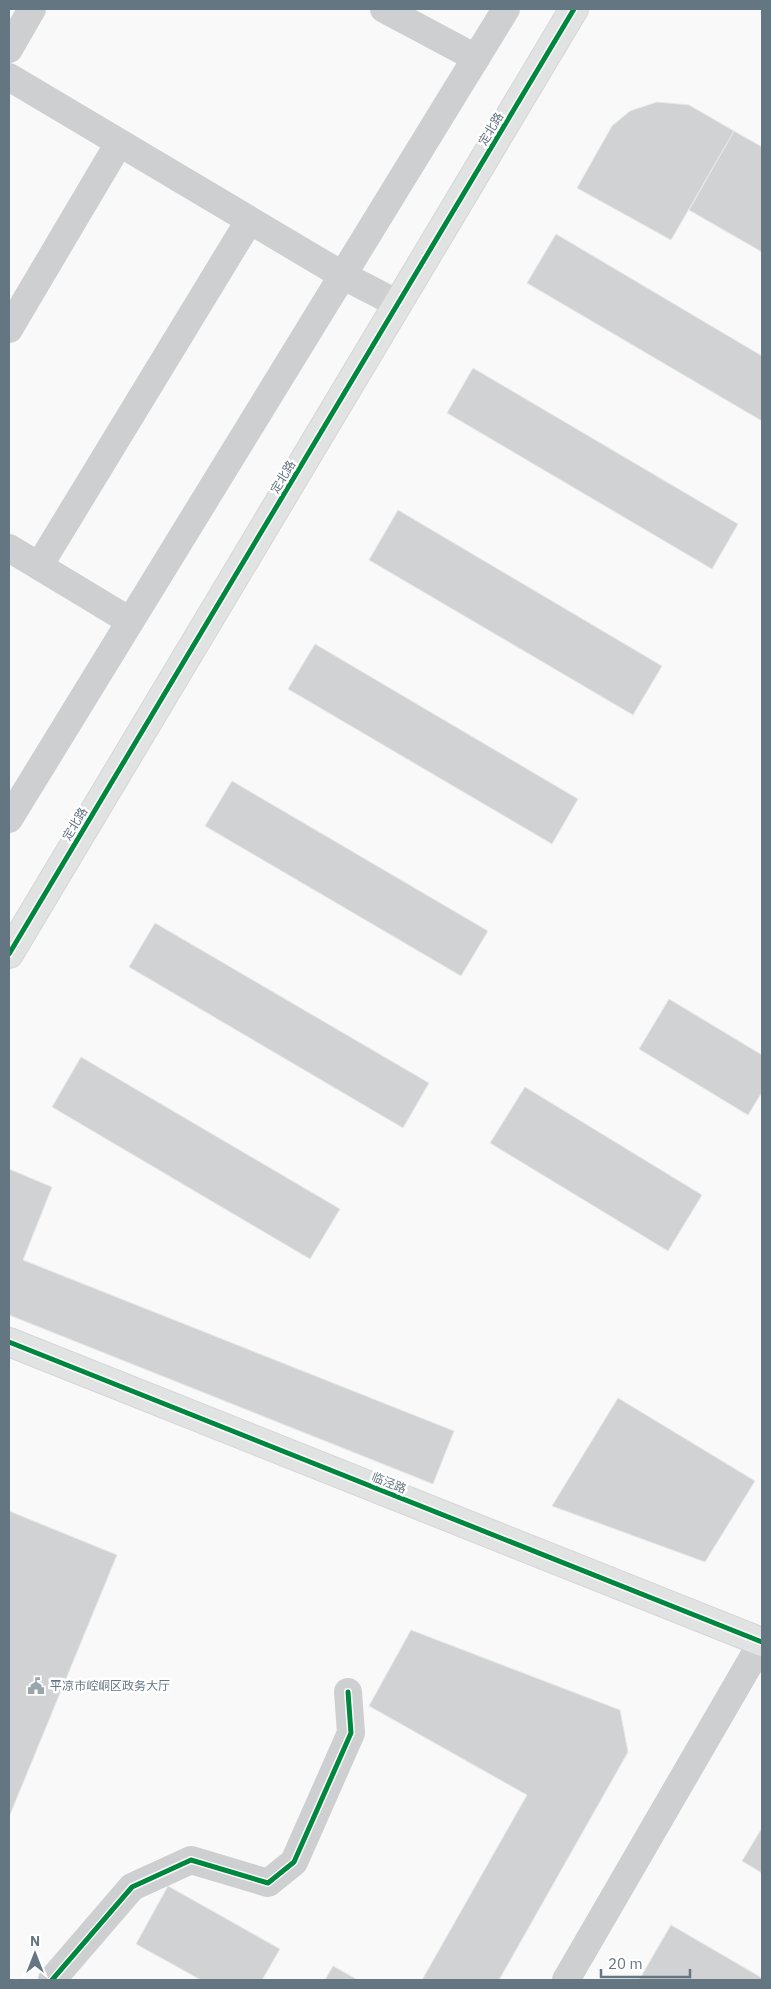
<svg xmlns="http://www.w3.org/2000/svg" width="771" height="1989" font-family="'IBM Plex Sans','Noto Sans SC',sans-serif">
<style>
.building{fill:#d0d2d3;stroke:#e8e8e8}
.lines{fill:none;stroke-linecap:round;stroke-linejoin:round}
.secondary-casing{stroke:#d5d6d7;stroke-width:30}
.street{stroke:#cecfd0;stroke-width:28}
.secondary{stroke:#e1e2e2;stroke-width:28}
.cycleway-casing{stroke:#fff;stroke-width:8}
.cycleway{stroke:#00873e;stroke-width:5}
.labels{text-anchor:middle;stroke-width:5;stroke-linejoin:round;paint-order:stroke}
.street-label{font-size:12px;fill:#657683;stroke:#fff}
.poi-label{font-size:12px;fill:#657683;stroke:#fff;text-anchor:start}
</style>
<rect width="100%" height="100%" fill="#f9f9f9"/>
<g class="building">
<polygon points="657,102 689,105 734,131 671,240 577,188 612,126 630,111"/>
<polygon points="734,131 762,147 762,252 689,210"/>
<polygon points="556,234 762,356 762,421 527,283"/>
<polygon points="473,368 738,524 712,569 447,413"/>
<polygon points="398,510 662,666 633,715 369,560"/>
<polygon points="315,644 578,799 552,844 288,689"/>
<polygon points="232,781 488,931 461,976 205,826"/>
<polygon points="155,923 429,1083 403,1128 129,967"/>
<polygon points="669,999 762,1055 762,1092 748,1115 639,1049"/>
<polygon points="81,1057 340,1209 310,1259 52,1107"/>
<polygon points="525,1087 702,1195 668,1251 490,1143"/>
<polygon points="9,1169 52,1187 23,1260 454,1431 433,1484 9,1315"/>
<polygon points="618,1398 755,1481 705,1562 552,1506"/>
<polygon points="9,1511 117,1555 9,1817"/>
<polygon points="411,1630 620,1710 628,1752 499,1980 422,1980 527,1795 369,1706"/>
<polygon points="762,1828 762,1873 742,1861"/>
<polygon points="168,1886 280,1949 262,1980 201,1980 136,1944"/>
<polygon points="671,1925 762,1978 762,1980 639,1980"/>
<polygon points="333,1966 358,1980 325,1980"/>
</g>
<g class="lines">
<g class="secondary-casing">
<g id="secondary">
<polyline points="9,954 574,9"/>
<polyline points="9,1342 762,1642"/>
</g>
</g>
<g class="street">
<polyline points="384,9 476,58"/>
<polyline points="9,49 32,9"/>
<polyline points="9,77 342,275 398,304"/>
<polyline points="9,329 119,143"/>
<polyline points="9,548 130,621"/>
<polyline points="39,566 249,221"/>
<polyline points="9,819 506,9"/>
<polyline points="52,1980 132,1887 191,1860 268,1883 294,1862 351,1733 348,1692"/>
<polyline points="566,1980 762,1642"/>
</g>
<use href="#secondary" class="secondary"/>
<g class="cycleway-casing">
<g id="cycleway">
<polyline points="9,954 574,9"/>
<polyline points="9,1342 762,1642"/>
<polyline points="52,1980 132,1887 191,1860 268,1883 294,1862 351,1733 348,1692"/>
</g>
</g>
<use href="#cycleway" class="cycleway"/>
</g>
<defs>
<g id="civic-bare" transform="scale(1.35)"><path d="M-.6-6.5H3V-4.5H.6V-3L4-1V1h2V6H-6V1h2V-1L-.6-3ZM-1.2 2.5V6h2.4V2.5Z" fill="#99a4ac" stroke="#fff" stroke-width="2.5" paint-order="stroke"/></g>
</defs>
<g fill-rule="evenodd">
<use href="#civic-bare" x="36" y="1686"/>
</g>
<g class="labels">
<g class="street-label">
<text transform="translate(491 129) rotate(-59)" y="4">定北路</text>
<text transform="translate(283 477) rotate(-59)" y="4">定北路</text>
<text transform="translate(75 824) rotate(-59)" y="4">定北路</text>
<text transform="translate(389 1483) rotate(22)" y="4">临泾路</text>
</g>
<g class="poi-label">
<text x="50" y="1690">平凉市崆峒区政务大厅</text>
</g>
</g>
<rect width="771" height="1989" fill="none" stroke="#657683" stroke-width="20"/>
<g transform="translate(35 1954)" stroke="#ffffff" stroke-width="4" paint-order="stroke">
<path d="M0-4L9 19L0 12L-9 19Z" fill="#657683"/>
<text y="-8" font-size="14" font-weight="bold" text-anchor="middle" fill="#657683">N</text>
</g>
<path d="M601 1969v8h89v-8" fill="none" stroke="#657683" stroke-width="2.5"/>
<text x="608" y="1969" font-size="15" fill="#657683" stroke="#ffffff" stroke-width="4" paint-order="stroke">20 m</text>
</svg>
